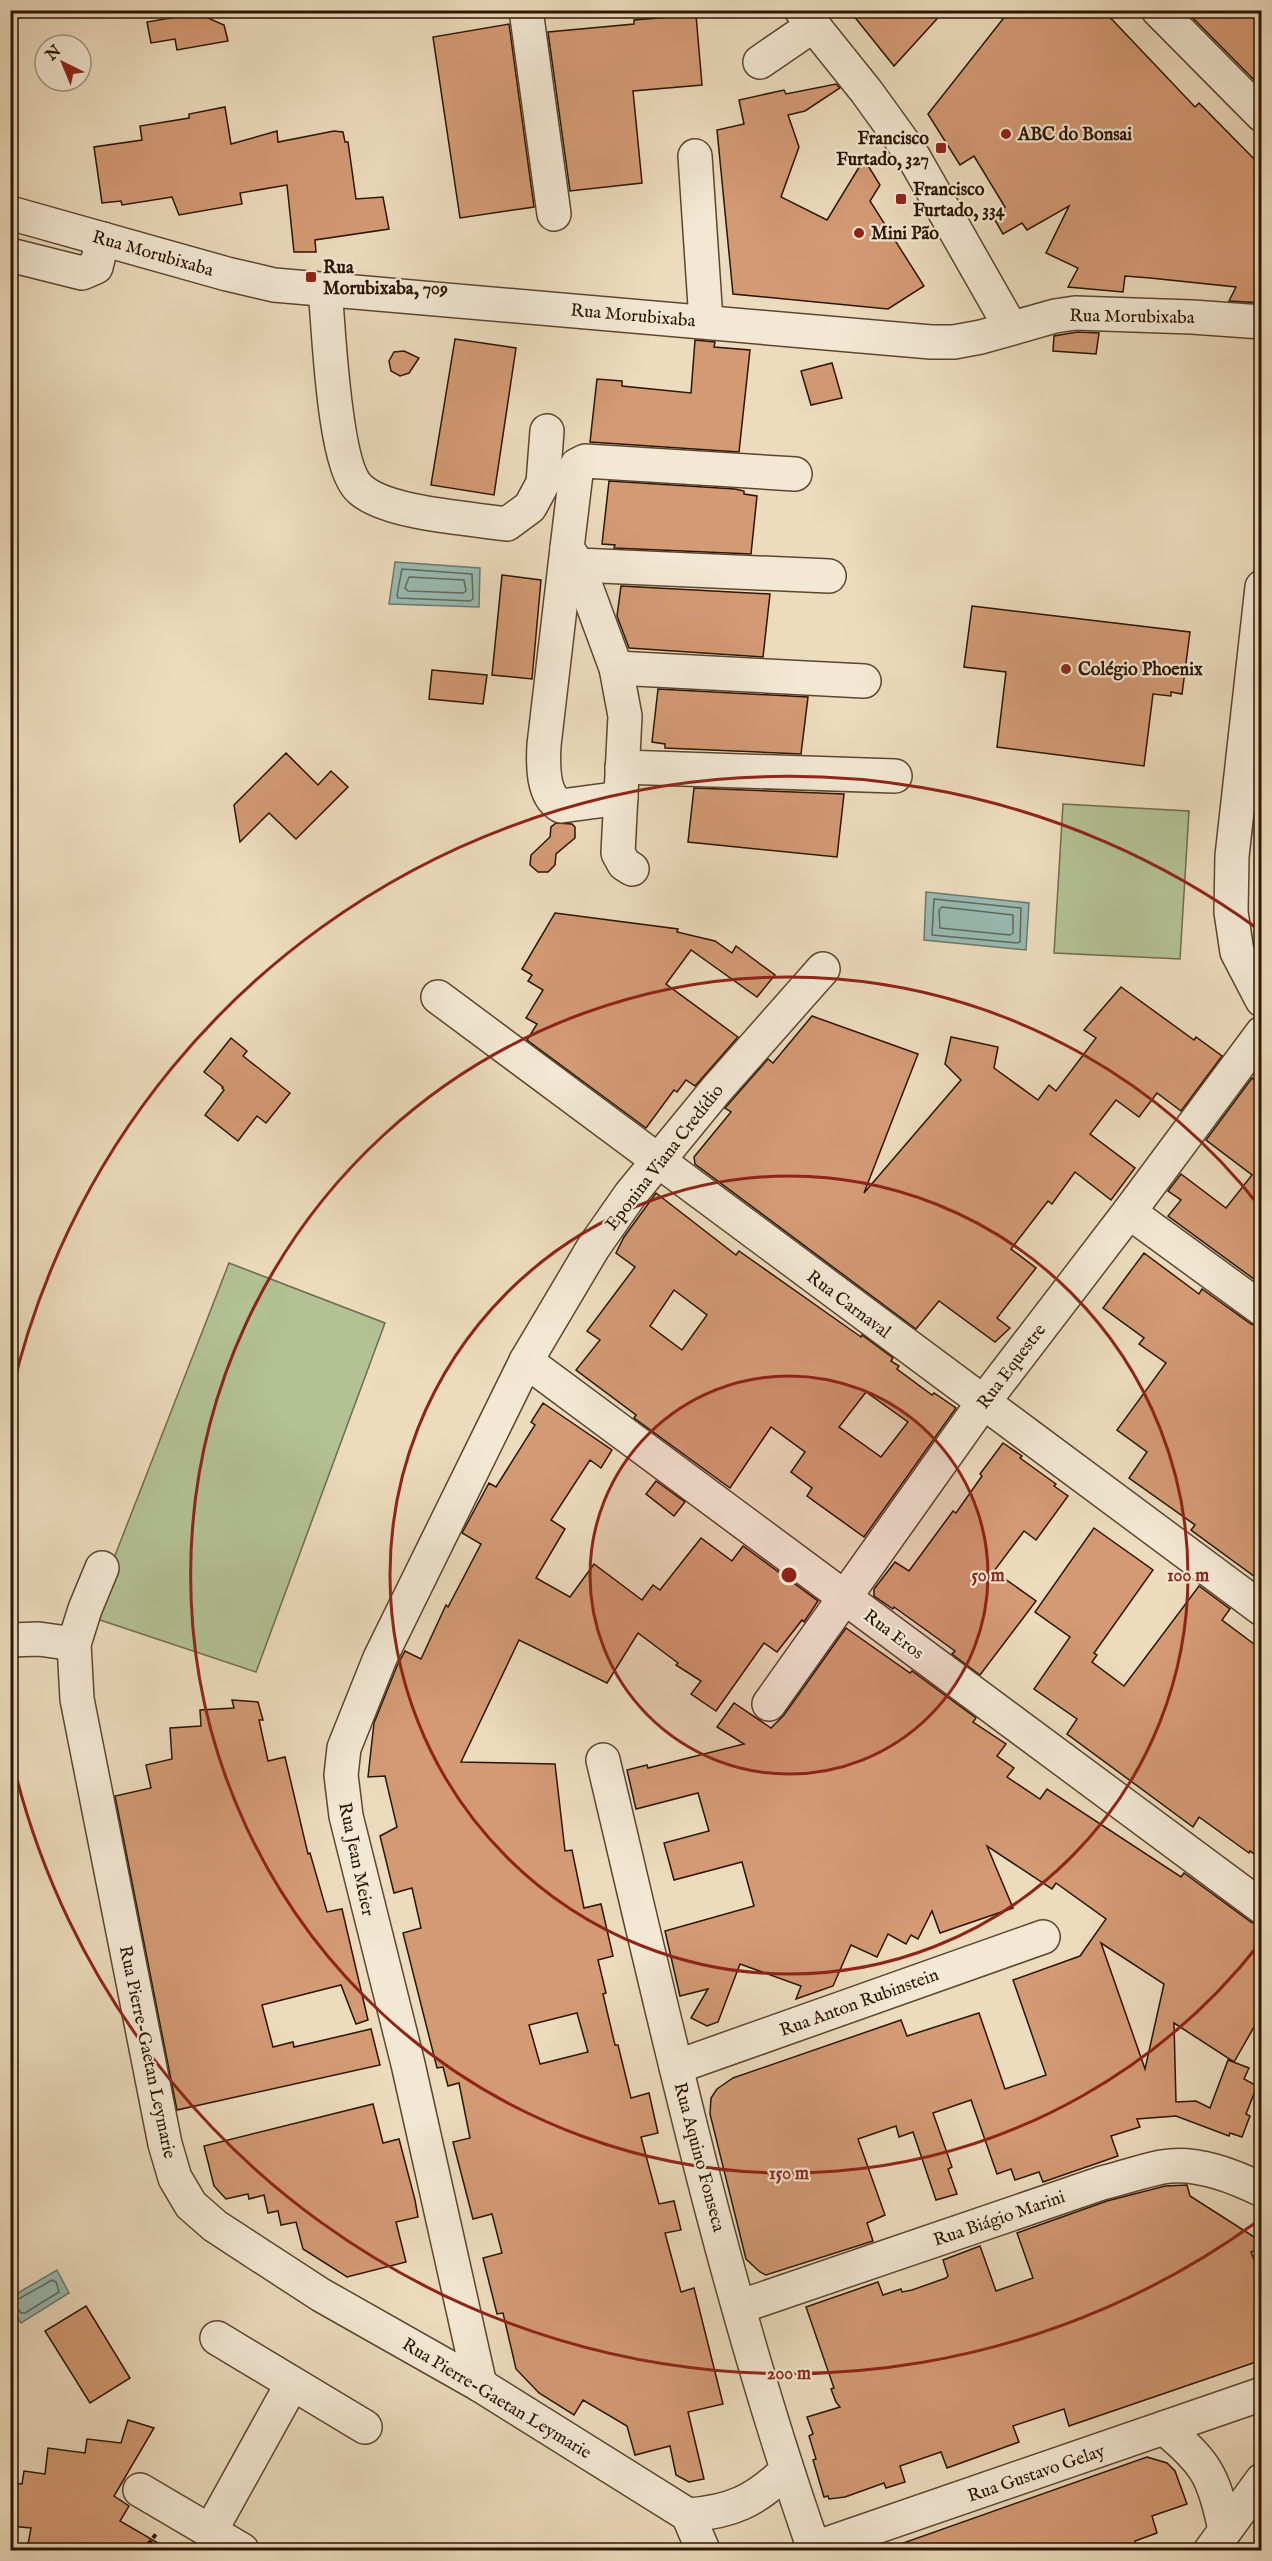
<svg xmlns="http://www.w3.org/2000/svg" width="1272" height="2561" font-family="'IM FELL English',serif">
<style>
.green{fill:#b3c195;stroke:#706b4a;stroke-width:1.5}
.water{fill:#99bbb4;stroke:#6d796c;stroke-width:1.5}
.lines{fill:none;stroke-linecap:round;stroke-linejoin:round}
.shore{stroke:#62685a;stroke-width:1.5}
.building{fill:#d39a74;stroke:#2c1500;stroke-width:1.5;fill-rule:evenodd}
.minor-casing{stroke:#5c462f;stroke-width:36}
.path{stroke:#2c1500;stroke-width:4;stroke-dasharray:4.5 3;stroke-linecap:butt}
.minor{stroke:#f3e8d4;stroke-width:33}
.ring{fill:none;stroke:#8f2418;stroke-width:3}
.poi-dot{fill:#8f2418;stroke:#f3e8d4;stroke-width:2}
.labels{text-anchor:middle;stroke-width:4.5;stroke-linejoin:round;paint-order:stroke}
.poi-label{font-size:18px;font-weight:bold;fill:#2c1500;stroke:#f3e8d4;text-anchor:start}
.street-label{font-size:18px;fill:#2c1500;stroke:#f3e8d4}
.centre{fill:#8f2418;stroke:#f3e8d4;stroke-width:3}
.ring-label{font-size:18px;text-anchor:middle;font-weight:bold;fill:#8f2418;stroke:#f3e8d4;stroke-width:4.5;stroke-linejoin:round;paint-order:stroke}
</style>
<rect width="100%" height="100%" fill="#ecdbbd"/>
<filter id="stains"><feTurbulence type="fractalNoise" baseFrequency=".00333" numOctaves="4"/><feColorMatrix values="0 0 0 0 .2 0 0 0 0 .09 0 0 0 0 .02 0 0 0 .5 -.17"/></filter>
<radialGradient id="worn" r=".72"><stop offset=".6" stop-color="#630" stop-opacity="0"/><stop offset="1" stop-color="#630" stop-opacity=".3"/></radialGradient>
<g class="green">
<polygon points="1063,804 1189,811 1180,959 1054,953"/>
<polygon points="229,1263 385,1323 256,1672 91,1617"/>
</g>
<g class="water">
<polygon points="395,562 480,568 479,607 389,604"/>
<polygon points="926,892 1029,903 1026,950 924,940"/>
<polygon points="57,2270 69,2293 21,2323 11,2307 11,2297"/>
</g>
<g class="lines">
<g class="shore">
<polygon points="402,569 472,574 473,599 470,601 398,598 397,595"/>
<polygon points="409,577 464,580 466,591 463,593 408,591 405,588"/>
<polygon points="934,899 1021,908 1020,942 1017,943 932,935"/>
<polygon points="942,907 1013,915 1013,933 1010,935 940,928 939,910"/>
<polygon points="52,2280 56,2282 59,2292 25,2313 21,2313 15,2305 15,2301"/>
</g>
</g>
<g class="building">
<polygon points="170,10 190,10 224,25 228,41 177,50 175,39 151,43 147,22 171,18"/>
<polygon points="849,10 945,10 894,66"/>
<polygon points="1010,10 1103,10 1195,107 1199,103 1262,167 1262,303 1229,301 1236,287 1150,278 1125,276 1123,292 1068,287 1078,268 1046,253 1069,206 1027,230 1022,223 1003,234 992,215 1005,207 974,156 960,165 928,114"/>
<polygon points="1185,10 1262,10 1262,88"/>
<polygon points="696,15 702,85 633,91 642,183 570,191 548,32 634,24 634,20"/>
<polygon points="509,24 534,207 460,218 433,37"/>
<polygon points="836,84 840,88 805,111 788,115 799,147 781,197 827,220 864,159 880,185 870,201 924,286 888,309 733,294 717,130 744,124 739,100 784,90 786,94"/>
<polygon points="225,107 231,144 277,131 278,142 334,131 343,132 345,142 348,142 356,199 383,197 389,229 315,240 316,252 294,252 287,185 240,193 242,204 179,215 172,197 122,205 121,201 102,203 94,147 142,140 140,126 189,118 189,114"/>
<polygon points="1077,332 1099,333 1096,354 1053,351 1054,336"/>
<polygon points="455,339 516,348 494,495 431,485"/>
<polygon points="695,340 715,342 714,347 750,350 739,452 590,442 597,379 622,381 622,386 691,393"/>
<polygon points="404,351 419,358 409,373 400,376 391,371 389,361 394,352"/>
<polygon points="832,363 842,398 811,405 801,371"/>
<polygon points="609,481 735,489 744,491 744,494 757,496 751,554 614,548 615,545 602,544"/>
<polygon points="502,575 541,580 532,679 492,675"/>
<polygon points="621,586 770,594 763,657 629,648 617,616"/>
<polygon points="972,606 1190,632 1182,694 1171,692 1171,696 1153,694 1144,766 997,747 1006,672 964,667"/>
<polygon points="432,670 487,675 483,704 429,699"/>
<polygon points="658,689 808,697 801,754 665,748 665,744 652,742"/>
<polygon points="286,753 318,785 331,771 348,787 296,839 269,813 240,842 234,805"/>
<polygon points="694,788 844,794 837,857 688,842"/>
<polygon points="556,823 572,824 575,827 575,838 556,854 555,865 548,872 538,872 530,865 531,855 550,837 551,827"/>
<polygon points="555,913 678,929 677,932 715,941 732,953 736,946 775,975 757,997 691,950 666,984 738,1037 695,1086 686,1080 677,1092 674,1090 646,1128 527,1040 537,1024 526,1018 543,990 528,981 532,975 522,969"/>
<polygon points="1121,987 1194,1040 1196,1037 1222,1056 1181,1111 1157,1093 1139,1117 1116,1100 1090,1134 1135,1168 1111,1200 1075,1172 1052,1204 1048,1201 1011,1249 1036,1268 997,1318 1010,1328 995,1342 939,1301 916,1329 695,1164 694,1157 731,1112 725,1108 768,1059 773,1063 812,1016 918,1054 864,1193 961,1080 945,1064 951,1037 998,1047 994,1068 1038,1100 1049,1085 1056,1091 1096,1038 1084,1030"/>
<polygon points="231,1038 247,1051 243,1056 290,1093 266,1123 257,1116 238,1141 205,1115 224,1090 222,1088 223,1087 204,1072"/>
<polygon points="1252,1078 1262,1084 1262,1285 1168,1216 1181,1200 1168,1191 1181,1174 1226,1208 1252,1175 1206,1140"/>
<path d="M656,1193L736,1255L739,1251L861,1337L862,1335L893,1358L891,1361L899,1366L897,1369L932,1395L934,1393L956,1408L864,1537L807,1496L812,1488L791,1472L805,1452L771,1427L730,1488L634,1418L636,1415L576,1370L600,1340L587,1331L635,1267L616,1253L624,1237ZM674,1290L707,1315L682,1350L650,1326ZM866,1392L908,1422L881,1457L839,1427Z"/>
<polygon points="1144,1253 1199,1294 1202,1289 1251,1324 1262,1327 1262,1582 1191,1530 1195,1525 1129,1478 1147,1452 1117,1430 1166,1363 1139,1344 1144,1338 1103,1308"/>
<path d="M543,1403L612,1450L601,1468L590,1460L551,1520L565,1529L536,1578L570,1597L594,1564L642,1600L653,1585L660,1590L701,1538L732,1561L743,1546L818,1601L804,1622L802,1620L777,1652L764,1643L716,1711L691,1694L701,1681L676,1665L678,1663L638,1633L607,1683L519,1640L461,1762L555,1764L565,1851L572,1850L584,1908L601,1904L613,1956L598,1960L606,1993L603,1994L615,2045H618L631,2098L649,2093L658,2133L641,2137L659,2204L674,2201L681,2230L665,2233L681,2292L694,2288L723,2404L688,2412L704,2479L689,2482L676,2475L670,2446L635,2455L627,2426L583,2400L574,2415L539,2393L516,2369L503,2313L497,2314L483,2258L502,2253L492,2214L473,2219L453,2142L470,2138L459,2083L448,2086L443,2067L437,2068L403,1933L421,1928L412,1888L394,1893L380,1836L397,1827L385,1776L368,1777L374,1723L397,1666L405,1651L421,1659L446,1605L448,1607L481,1544L462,1533L489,1483L496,1487L535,1425L531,1422ZM577,2013L588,2052L540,2064L529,2025Z"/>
<polygon points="1003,1443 1022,1456 1020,1458 1056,1484 1054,1486 1068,1496 1036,1540 1024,1531 994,1571 1036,1601 980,1675 952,1654 955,1651 894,1607 893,1609 874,1596 874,1589 895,1562 909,1571 953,1511 956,1513 982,1476 980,1474"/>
<polygon points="656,1481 685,1502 674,1516 646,1494"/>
<polygon points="1094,1528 1153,1570 1094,1653 1097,1655 1092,1662 1124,1686 1199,1586 1230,1609 1222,1620 1262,1650 1262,1860 1250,1851 1249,1853 1199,1817 1193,1827 1067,1734 1077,1719 1034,1689 1070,1637 1035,1612"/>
<path d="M846,1628L910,1673L912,1671L976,1718L973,1722L1006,1744L997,1756L1014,1768L1007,1777L1040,1799L1047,1789L1181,1877L1184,1873L1251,1922L1262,1926V2013L1234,2062L1174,2023L1176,2102L1196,2101L1210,2108L1228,2060L1249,2068L1244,2079L1257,2086L1246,2114L1250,2116L1242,2137L1230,2133L1229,2136L1176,2116L1137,2119L1140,2127L1111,2136L1118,2156L1043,2182L1039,2172L1015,2180L1011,2169L997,2174L971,2100L933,2113L952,2167L948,2169L957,2194L936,2200L913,2132L899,2137L896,2126L858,2139L885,2215L867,2223L873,2241L766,2275L760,2272L746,2259L710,2114L711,2098L717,2089L733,2078L901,2020L907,2036L979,2013L1005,2089L1046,2075L1013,1980L1080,1956L1106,1919L1056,1883L1052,1889L987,1846L1013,1908L940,1933L932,1911L918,1939L911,1935L906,1944L888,1934L877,1957L851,1945L833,1986L796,1999L801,1986L740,1964L718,2022L707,2026L691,2018L708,1989L680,1996L665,1931L754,1906L742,1862L674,1880L664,1843L709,1831L698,1793L636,1809L627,1770L647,1765L648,1768L744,1744L717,1727L734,1703L771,1728L784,1715ZM1101,1943L1164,1984L1145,2069Z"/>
<polygon points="232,1700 258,1702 263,1720 259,1720 268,1761 285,1757 308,1854 310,1853 327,1912 342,1909 368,2020 356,2024 341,1985 262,2005 273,2047 293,2042 294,2047 371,2029 380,2065 177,2110 115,1796 151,1788 146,1765 172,1759 170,1728 201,1726 200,1710 234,1708"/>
<polygon points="373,2104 383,2143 399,2139 415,2200 418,2217 396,2222 406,2262 347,2277 303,2249 296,2222 281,2225 278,2211 268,2213 264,2195 249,2199 248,2194 226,2199 214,2186 204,2146"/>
<polygon points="1187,2185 1190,2196 1262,2242 1262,2248 1251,2252 1262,2279 1262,2360 1069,2426 1064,2409 1013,2426 1019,2442 947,2468 941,2452 900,2466 905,2482 886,2488 884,2483 845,2497 829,2499 828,2496 824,2497 813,2460 816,2459 809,2436 813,2434 807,2417 840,2407 836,2402 831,2389 834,2388 806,2307 878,2282 883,2295 901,2289 902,2292 912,2290 946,2278 948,2276 943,2260 980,2246 996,2291 1033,2278 1017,2233 1107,2201 1165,2186"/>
<polygon points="86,2306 130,2378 90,2403 45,2331"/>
<polygon points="128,2420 154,2428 114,2496 129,2506 120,2521 170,2550 27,2550 31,2528 10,2526 10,2483 22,2484 24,2471 45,2474 48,2448 85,2453 87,2439 121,2443"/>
<polygon points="1147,2457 1167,2463 1175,2471 1187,2504 1152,2516 1157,2533 1135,2541 1138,2550 892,2550 892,2547"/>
</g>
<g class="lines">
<g class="minor-casing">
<g id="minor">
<polyline points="526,10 554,214"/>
<polyline points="801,10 866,91 913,156 1011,328"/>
<polyline points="1158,10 1262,115"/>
<polyline points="760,62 814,25"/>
<polyline points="695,156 706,321"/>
<polyline points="10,213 227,274 274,285 931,342 954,342 981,337 1055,316 1075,313 1192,317 1262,322"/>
<polyline points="10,255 82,273 96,267 103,239"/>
<path d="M325,289C329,328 333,468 361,490C389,514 469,518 507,524L530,507L543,483L547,431"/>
<path d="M567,548L544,745C543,763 542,796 561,806L621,798"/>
<polyline points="578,565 829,576"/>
<polyline points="1262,587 1232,856 1231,912 1237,952 1262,1000"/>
<polyline points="616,668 864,681"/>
<polyline points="622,767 895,776"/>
<polyline points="632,869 624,864 618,853 625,716 616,668 578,565 567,548 577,465 585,461 795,474"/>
<polyline points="438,997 1262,1609"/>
<polyline points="1129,1212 1262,1309"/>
<polyline points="526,1361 1262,1907"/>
<polyline points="102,1568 85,1609 74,1644 77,1699 165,2144 175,2178 191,2205 215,2226 321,2295 480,2385 688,2515 703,2550"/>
<polyline points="10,1640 39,1639 74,1644"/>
<polyline points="769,1704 982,1404 1129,1212 1262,1033"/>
<path d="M603,1760C666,2025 724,2292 814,2549"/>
<polyline points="676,2067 1043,1937"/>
<path d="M739,2307L1102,2183C1122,2178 1142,2171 1162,2167C1196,2161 1232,2175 1262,2190"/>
<polyline points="217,2338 365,2427"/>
<polyline points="480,2385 408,2064 346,1816 341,1775 344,1748 380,1658 526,1361 593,1248 630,1195 716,1090 823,969"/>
<path d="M1164,2428C1207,2463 1214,2477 1225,2530"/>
<polyline points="140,2490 242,2550"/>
<path d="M688,2515C731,2512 755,2501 786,2471"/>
<polyline points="210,2532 292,2384"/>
<polyline points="809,2550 1262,2394"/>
<polyline points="1211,2550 1262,2480"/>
</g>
</g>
<polyline class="path" points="144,2550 156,2534"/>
<use href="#minor" class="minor"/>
</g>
<circle cx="789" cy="1575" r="199" fill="#8f2418" fill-opacity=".12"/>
<g class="ring">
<circle cx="789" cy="1575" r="199"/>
<circle cx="789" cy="1575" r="399"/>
<path d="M1260 1943A598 598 0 1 1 1260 1207"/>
<path d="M1258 2221A798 798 0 0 1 11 1755M11 1395A798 798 0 0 1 1258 929"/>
</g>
<g class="poi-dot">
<circle cx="1006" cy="134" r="6"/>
<rect x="935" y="142" width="12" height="12" rx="3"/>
<rect x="895" y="193" width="12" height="12" rx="3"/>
<circle cx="859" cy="233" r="6"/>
<rect x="305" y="271" width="12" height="12" rx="3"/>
<circle cx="1066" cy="669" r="6"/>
</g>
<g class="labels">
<g class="poi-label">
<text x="1018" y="140">ABC do Bonsai</text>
<text x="929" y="144" text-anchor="end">Francisco<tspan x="929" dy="21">Furtado, 327</tspan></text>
<text x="913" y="195">Francisco<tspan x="913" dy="21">Furtado, 334</tspan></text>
<text x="871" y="239">Mini Pão</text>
<text x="323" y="273">Rua<tspan x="323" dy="21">Morubixaba, 709</tspan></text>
<text x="1078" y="675">Colégio Phoenix</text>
</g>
<g class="street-label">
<text transform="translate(153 253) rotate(16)" y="6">Rua Morubixaba</text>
<text transform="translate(633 315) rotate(5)" y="6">Rua Morubixaba</text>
<text transform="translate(1132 316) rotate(1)" y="6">Rua Morubixaba</text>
<text transform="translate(664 1157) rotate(-52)" y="6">Eponina Viana Credídio</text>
<text transform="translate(849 1304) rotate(37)" y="6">Rua Carnaval</text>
<text transform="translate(1011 1366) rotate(-53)" y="6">Rua Equestre</text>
<text transform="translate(894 1634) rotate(37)" y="6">Rua Eros</text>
<text transform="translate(357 1859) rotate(78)" y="6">Rua Jean Meier</text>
<text transform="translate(859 2002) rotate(-20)" y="6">Rua Anton Rubinstein</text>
<text transform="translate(148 2052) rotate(78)" y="6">Rua Pierre-Gaetan Leymarie</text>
<text transform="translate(700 2157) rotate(75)" y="6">Rua Aquino Fonseca</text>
<text transform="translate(999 2218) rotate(-19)" y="6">Rua Biágio Marini</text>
<text transform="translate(497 2398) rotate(31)" y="6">Rua Pierre-Gaetan Leymarie</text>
<text transform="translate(1036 2473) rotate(-19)" y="6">Rua Gustavo Gelay</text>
</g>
</g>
<circle cx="789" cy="1575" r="9" class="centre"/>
<g class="ring-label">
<text x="988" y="1581">50 m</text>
<text x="1188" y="1581">100 m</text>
<text x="789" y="2179">150 m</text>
<text x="789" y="2379">200 m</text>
</g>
<rect width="1272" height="2561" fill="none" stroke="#ecdbbd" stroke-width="36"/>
<rect x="12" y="12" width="1248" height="2537" fill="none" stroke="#2c1500" stroke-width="3"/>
<rect x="18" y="18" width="1236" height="2525" fill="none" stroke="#2c1500" stroke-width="1.5"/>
<g transform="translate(63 63) rotate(317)"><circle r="28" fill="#f3e8d4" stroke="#a3947f" stroke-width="1.5"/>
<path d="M0-4.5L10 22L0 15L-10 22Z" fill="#8f2418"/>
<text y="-9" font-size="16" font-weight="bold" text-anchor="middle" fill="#2c1500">N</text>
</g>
<rect width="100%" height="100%" filter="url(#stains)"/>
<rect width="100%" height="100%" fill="url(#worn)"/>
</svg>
